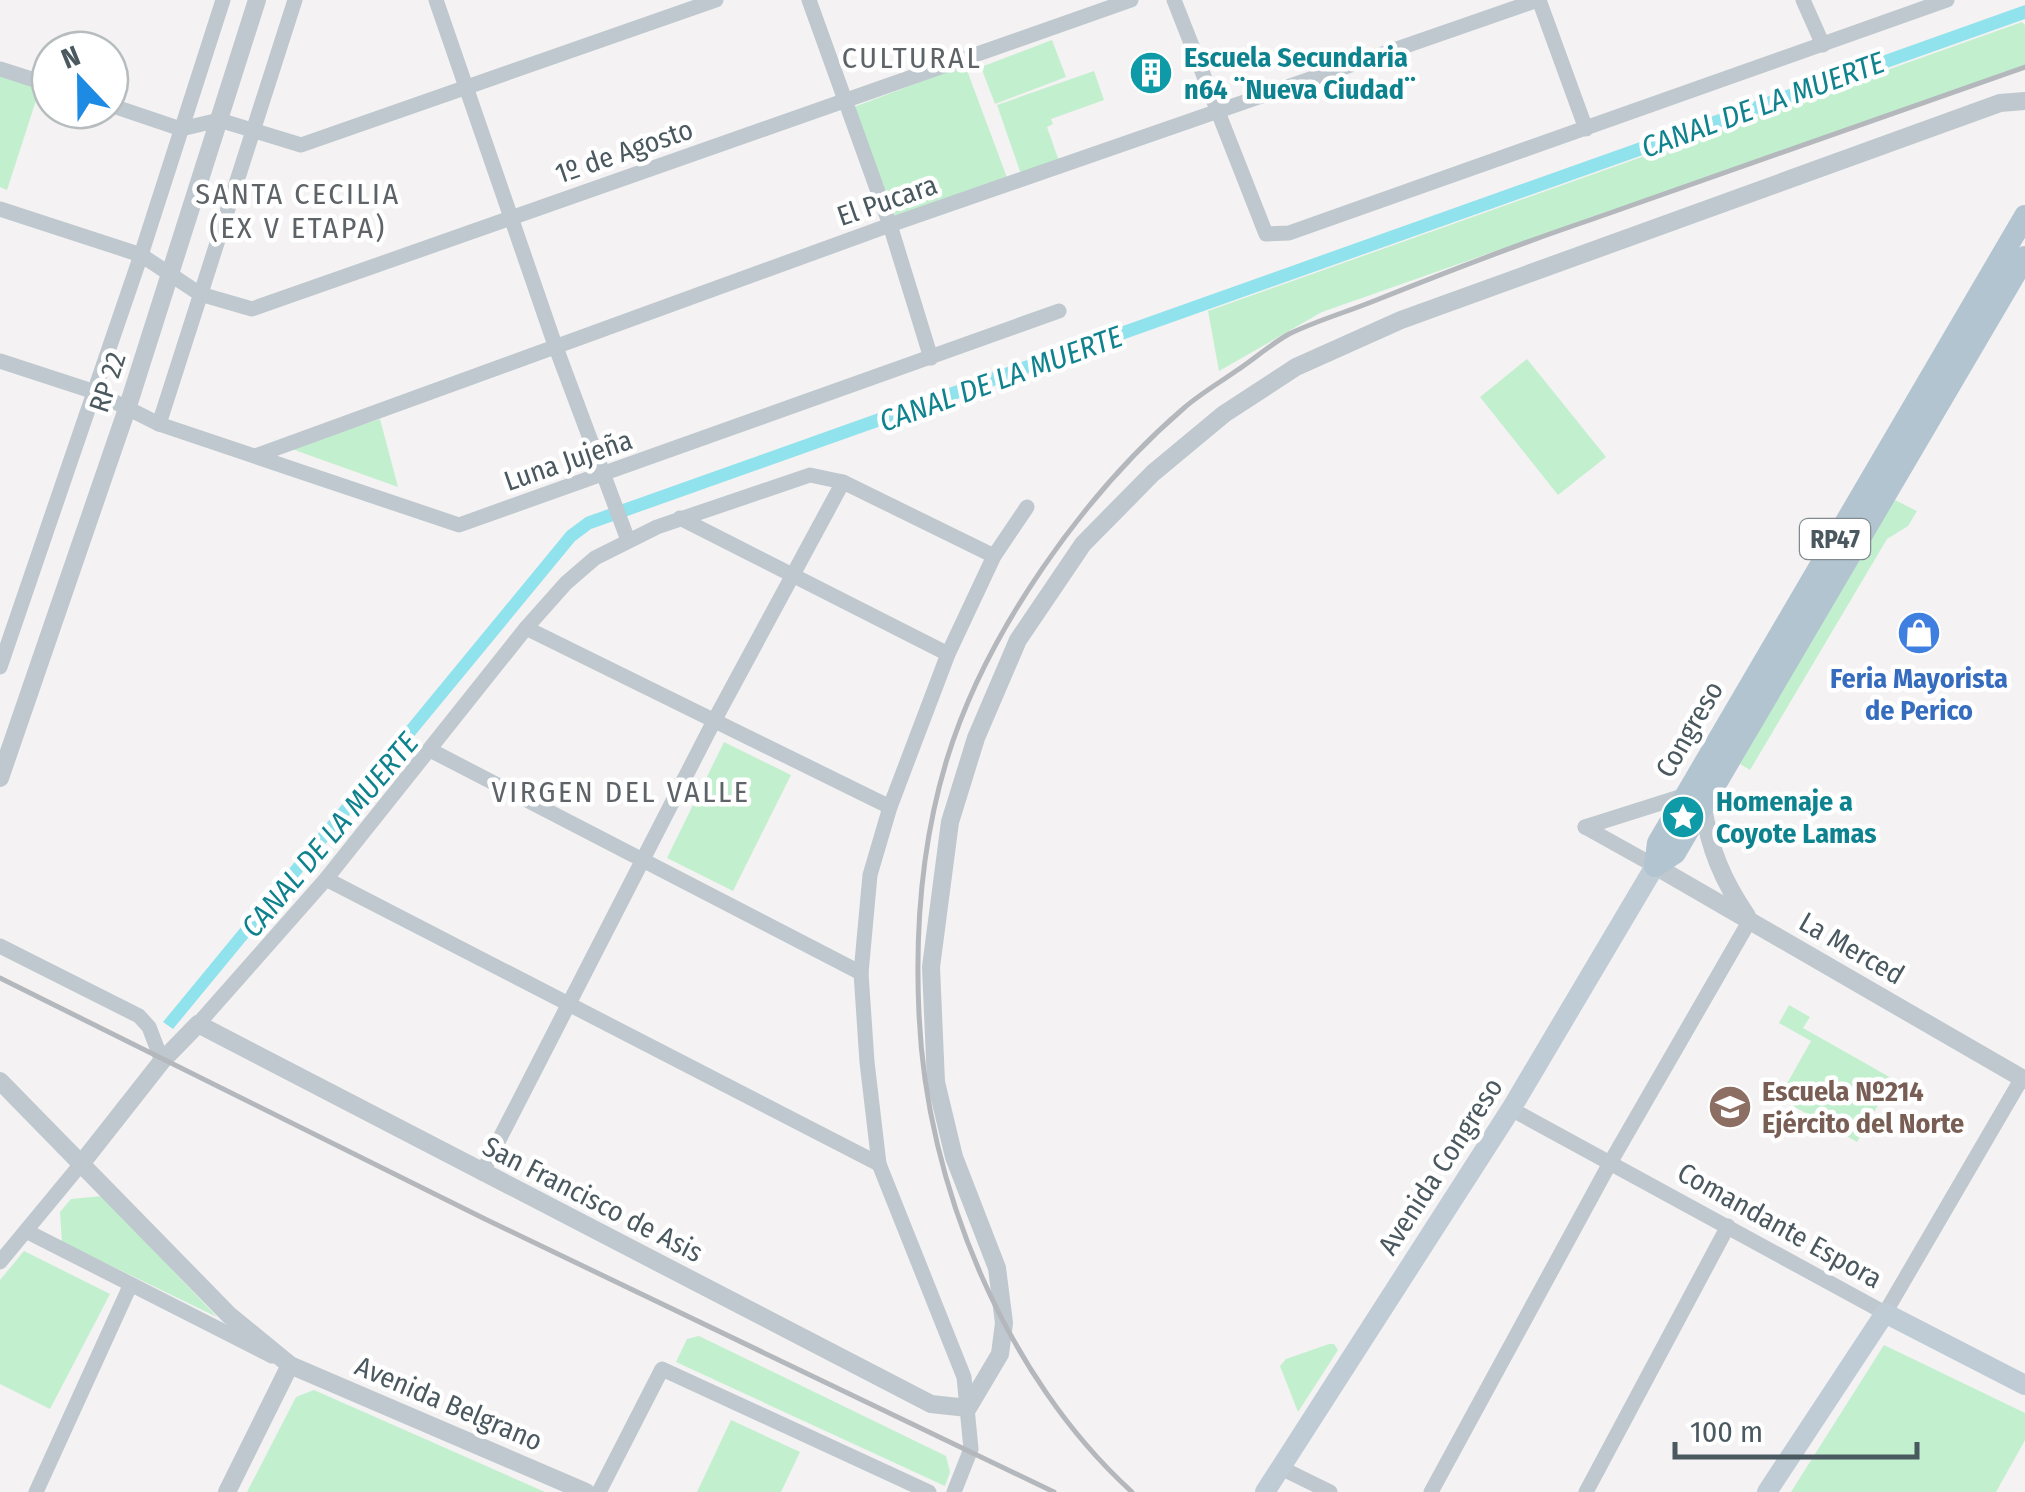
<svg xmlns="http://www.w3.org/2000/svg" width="2025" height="1492" font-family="'Fira Sans Condensed',sans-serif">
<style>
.green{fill:#c2f0cf}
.water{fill:#90e3ec}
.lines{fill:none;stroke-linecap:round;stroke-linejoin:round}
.minor{stroke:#bec8ce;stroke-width:15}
.tertiary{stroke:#bec8ce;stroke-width:18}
.secondary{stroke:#c0ccd5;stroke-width:20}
.primary{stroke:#b2c4d0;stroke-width:22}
.rail{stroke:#b4b8bc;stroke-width:5}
.labels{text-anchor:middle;stroke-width:9;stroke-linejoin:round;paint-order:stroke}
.shield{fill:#fff;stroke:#808a8f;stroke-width:2.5}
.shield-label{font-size:25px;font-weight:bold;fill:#4a585f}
.culture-label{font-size:28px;font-weight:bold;fill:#0d838f;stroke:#fff;text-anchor:start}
.street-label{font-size:28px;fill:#4a585f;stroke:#fff}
.shop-label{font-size:28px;font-weight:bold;fill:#366cbe;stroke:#fff}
.education-label{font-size:28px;font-weight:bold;fill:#785e54;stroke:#fff;text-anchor:start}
.neighbourhood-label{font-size:30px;letter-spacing:2.5px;fill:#5e6367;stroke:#fff}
.water-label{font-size:30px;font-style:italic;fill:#0f828e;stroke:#fff}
</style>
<rect width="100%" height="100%" fill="#f4f2f2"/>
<g class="green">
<polygon points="2022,22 2025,25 2025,65 1322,312 1219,371 1208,311"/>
<polygon points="1052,40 1066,77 995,104 981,67"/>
<polygon points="965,65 1009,183 898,224 854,107"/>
<polygon points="0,71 41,85 7,190 0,187"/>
<polygon points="1094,71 1104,100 1051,119 1053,124 1047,127 1059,161 1021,174 997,105"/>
<polygon points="1527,359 1606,457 1558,495 1480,397"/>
<polygon points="380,419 398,487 289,448"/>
<polygon points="1891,498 1917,511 1908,526 1887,539 1750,770 1740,764"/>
<polygon points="724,742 791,775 733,891 667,858"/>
<polygon points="1789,1005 1810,1017 1803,1028 1893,1079 1857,1142 1779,1098 1811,1041 1779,1023"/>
<polygon points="102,1196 217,1317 62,1242 60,1212 71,1199"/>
<polygon points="24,1251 110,1294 50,1409 0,1384 0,1280"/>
<polygon points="699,1336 946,1456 950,1472 945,1486 676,1362 687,1339"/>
<polygon points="1329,1344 1334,1344 1338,1350 1298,1412 1280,1366 1286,1359"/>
<polygon points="1884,1345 2025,1413 2025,1440 1996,1492 1791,1492"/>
<polygon points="314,1390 545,1492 247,1492 296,1397"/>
<polygon points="731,1420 800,1452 781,1492 697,1492"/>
</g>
<polygon class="water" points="2025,5 2025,19 591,529 575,541 173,1029 163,1022 567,531 586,517"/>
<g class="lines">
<g class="minor">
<polyline points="436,0 555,345 628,540"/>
<polyline points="809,0 890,225 931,358"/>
<polyline points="1174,0 1266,234 1289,233 1947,0"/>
<polyline points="1539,0 1586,129"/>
<polyline points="1803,0 1823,45"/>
<polyline points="0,69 50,85"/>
<polyline points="110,105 181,129 219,120 301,145 716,0"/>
<polyline points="0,209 141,255 200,294 252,309 1131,0"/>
<polyline points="0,361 95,392 159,424 459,525 1059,311"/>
<polyline points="159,424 295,0"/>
<polyline points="255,456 890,225 1538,0"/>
<polyline points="680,518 948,654"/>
<polyline points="526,628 890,807"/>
<polyline points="0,667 141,255 223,0"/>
<polyline points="430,750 861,973"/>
<polyline points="1585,827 1686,795"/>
<polyline points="1585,827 1655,866"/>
<polyline points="326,879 879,1164"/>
<polyline points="0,946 139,1016 149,1027 162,1061"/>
<polyline points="198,1024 326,879 526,628 566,583 595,558 657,527 810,475 843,482 994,556"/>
<polyline points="1511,1109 1885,1313 2022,1078"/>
<polyline points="482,1173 714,721 843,482"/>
<polyline points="26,1231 272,1356"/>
<polyline points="0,1262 81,1164"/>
<polyline points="1279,1467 1330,1492"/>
<polyline points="36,1492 130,1286"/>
<polyline points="599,1492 662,1369 929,1492"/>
<polyline points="954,1492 971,1449 964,1377 879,1164 867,1062 861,973 870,875 890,807 948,654 994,556 1027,507"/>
<polyline points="1431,1492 1610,1163 1750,920"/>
<polyline points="1586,1492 1728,1226"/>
</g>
<g class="tertiary">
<polyline points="0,778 128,406 257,0"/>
<path d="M1703,806C1709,848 1723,881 1747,916"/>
<polyline points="1655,866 2025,1080"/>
<polyline points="0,1081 229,1315 290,1365 586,1492"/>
<polyline points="81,1164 162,1061 198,1024 931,1404 968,1408 1000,1354 1004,1323 997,1268 954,1157 936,1082 931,967 950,822 976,738 1018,640 1083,544 1153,473 1224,414 1296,367 1401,320 2000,103 2025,101"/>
<polyline points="227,1492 290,1365"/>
</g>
<g class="secondary">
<polyline points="1265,1492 1511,1109 1655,866"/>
<polyline points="1767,1492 1885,1313 2025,1385"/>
</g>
<g class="primary">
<polyline points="1655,866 1658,843 2025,216"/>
<polyline points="1655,866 1675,853 2025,257"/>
</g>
<g class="rail">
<polyline points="0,978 485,1219 1054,1492"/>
<path d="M1132,1492C1005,1377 926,1184 919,1014C915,930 922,841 947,759C986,632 1084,494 1184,408C1200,394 1219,383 1236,371C1254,359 1271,344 1289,334C1318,320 1350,311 1379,299C1449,271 1519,244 1590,220C1735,169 1880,118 2025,67"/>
</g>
</g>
<defs>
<g id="building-disc" transform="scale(2.25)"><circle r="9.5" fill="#0f9aa8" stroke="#fff"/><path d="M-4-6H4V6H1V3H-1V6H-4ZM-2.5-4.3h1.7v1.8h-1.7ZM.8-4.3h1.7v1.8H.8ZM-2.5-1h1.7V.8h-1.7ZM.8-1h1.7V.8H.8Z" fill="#fff"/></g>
<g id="shop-disc" transform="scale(2.25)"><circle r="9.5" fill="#3f7fe0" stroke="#fff"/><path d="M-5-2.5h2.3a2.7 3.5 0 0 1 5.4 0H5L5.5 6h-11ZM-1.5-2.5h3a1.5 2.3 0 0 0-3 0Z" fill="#fff"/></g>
<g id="sight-disc" transform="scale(2.25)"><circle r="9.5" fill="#0f9aa8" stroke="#fff"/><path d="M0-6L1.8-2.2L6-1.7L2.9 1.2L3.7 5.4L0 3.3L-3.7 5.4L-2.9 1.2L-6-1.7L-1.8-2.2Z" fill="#fff"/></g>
<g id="school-disc" transform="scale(2.25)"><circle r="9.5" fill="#8d6e63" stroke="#fff"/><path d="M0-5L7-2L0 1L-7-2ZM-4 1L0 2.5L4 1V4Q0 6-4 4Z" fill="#fff"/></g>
</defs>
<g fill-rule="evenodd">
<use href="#building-disc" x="1151" y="73"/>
<use href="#shop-disc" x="1919" y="633"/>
<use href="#sight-disc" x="1683" y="817"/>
<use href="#school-disc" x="1730" y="1107"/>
</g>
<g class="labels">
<rect class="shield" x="1800" y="519" width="70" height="40" rx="8"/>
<g class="shield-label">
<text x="1835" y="548">RP47</text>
</g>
<g class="culture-label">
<text x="1184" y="67">Escuela Secundaria<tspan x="1184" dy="32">n64 ¨Nueva Ciudad¨</tspan></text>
<text x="1716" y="811">Homenaje a<tspan x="1716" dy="32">Coyote Lamas</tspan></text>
</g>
<g class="street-label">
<text transform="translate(624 151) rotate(-19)" y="10">1º de Agosto</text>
<text transform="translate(887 200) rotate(-19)" y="10">El Pucara</text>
<text transform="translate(107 382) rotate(-72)" y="10">RP 22</text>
<text transform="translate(568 460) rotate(-19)" y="10">Luna Jujeña</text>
<text transform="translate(1689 729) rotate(-60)" y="10">Congreso</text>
<text transform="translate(1852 948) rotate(30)" y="10">La Merced</text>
<text transform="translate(1440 1166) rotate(-57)" y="10">Avenida Congreso</text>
<text transform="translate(593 1199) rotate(27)" y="10">San Francisco de Asis</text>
<text transform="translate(1780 1225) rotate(29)" y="10">Comandante Espora</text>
<text transform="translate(449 1403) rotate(23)" y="10">Avenida Belgrano</text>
</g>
<g class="shop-label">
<text x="1919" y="688">Feria Mayorista<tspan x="1919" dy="32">de Perico</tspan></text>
</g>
<g class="education-label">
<text x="1762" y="1101">Escuela Nº214<tspan x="1762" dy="32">Ejército del Norte</tspan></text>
</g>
<g class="neighbourhood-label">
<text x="912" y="68">CULTURAL</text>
<text x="298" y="204">SANTA CECILIA<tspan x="298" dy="34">(EX V ETAPA)</tspan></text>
<text x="621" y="802">VIRGEN DEL VALLE</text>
</g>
<g class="water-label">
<text transform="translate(1763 105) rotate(-20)" y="10">CANAL DE LA MUERTE</text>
<text transform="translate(1001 379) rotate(-20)" y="10">CANAL DE LA MUERTE</text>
<text transform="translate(330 835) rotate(-50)" y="10">CANAL DE LA MUERTE</text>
</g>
</g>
<g transform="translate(80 80) rotate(338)"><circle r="48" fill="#ffffff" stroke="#b7bcbf" stroke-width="2.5"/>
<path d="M0-8L18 38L0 25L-18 38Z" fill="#1d8ae3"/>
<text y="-15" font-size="28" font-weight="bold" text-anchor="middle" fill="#4a585f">N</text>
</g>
<path d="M1675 1442v15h242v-15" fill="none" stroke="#4a585f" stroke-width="5"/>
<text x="1690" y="1442" font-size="30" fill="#4a585f" stroke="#ffffff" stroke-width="8" paint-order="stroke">100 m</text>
</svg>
